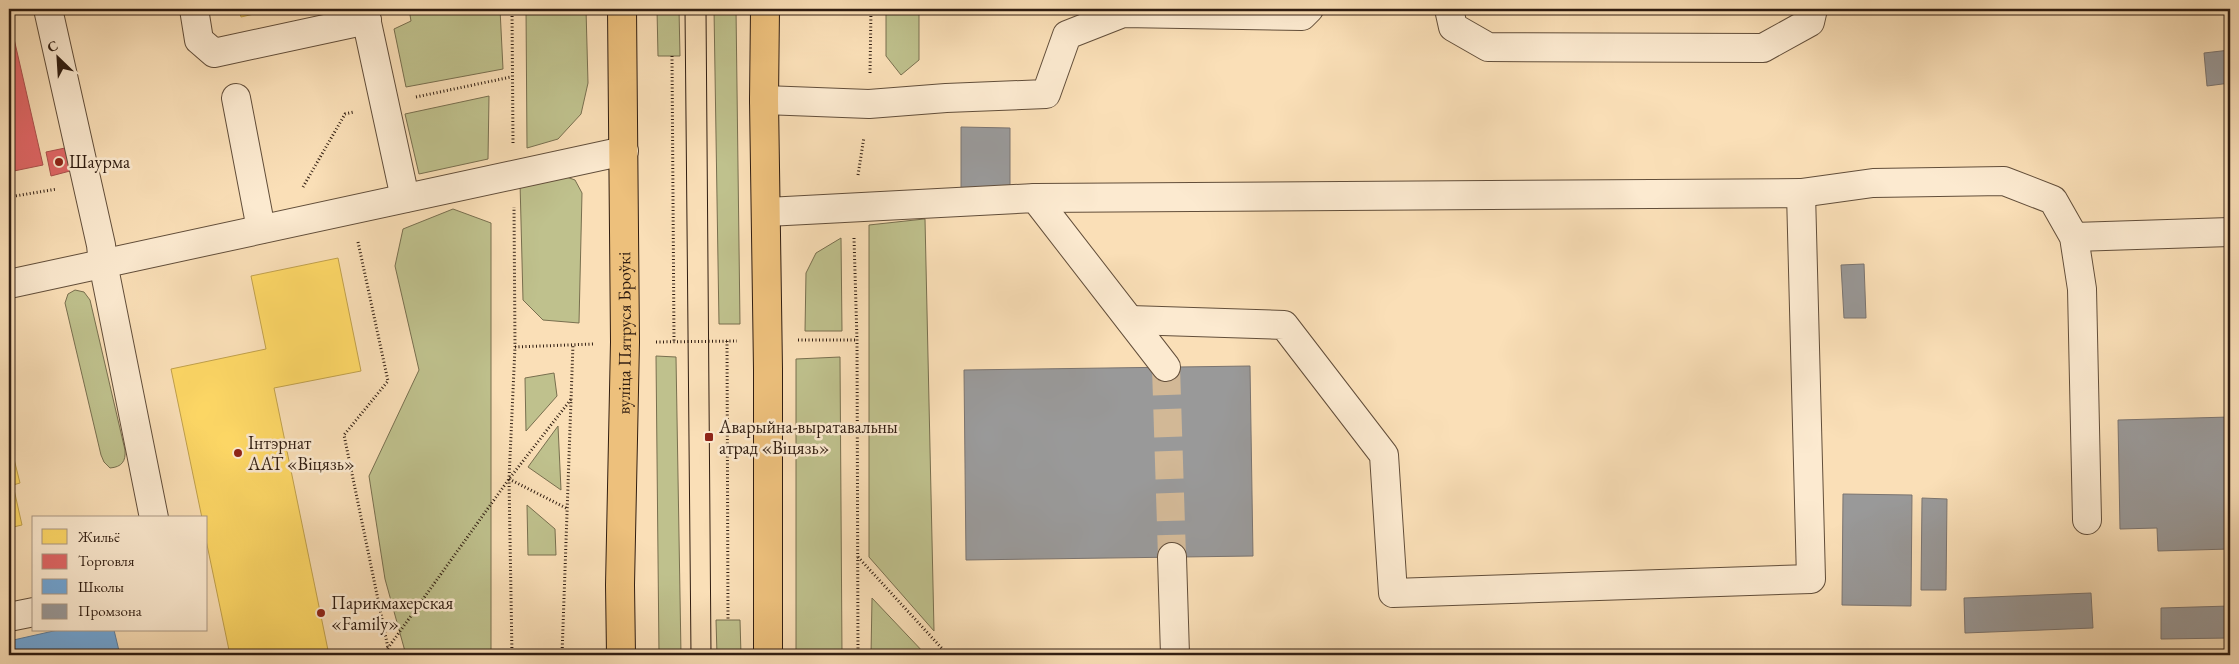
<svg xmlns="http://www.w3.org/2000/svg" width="2239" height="664" font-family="'EB Garamond',serif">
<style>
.green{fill:#bfc18d;stroke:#786f4f}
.homes{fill:#ffd966;stroke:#c1a14c}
.shops{fill:#e06666;stroke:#ab504c}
.schools{fill:#6fa8dc;stroke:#5c7e9f}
.industry{fill:#999;stroke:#7a7470}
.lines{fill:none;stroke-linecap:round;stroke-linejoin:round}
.minor-tunnel{stroke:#d2b896;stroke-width:28;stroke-dasharray:28 14;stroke-linecap:butt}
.minor-casing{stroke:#624e3a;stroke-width:30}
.major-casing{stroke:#301d11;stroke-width:30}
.path{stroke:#301d11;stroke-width:3;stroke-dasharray:1 2.5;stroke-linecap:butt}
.minor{stroke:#fcead0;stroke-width:28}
.major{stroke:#edc07c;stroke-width:28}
.tram{stroke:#301d11;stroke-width:1}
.poi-dot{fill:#8f2418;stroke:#fcead0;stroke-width:2}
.labels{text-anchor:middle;stroke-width:5;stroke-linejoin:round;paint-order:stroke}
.poi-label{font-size:18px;fill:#301d11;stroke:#fcead0;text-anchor:start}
.street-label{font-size:18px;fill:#301d11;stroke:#fcead0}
</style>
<rect width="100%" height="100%" fill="#fadfb7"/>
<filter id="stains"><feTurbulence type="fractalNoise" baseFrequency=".004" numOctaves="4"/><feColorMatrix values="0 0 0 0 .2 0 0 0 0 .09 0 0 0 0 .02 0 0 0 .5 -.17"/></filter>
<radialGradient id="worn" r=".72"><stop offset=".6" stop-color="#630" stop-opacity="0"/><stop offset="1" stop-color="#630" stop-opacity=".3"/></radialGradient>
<g class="green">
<polygon points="409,9 500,9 503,69 406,87 394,29 411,21"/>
<polygon points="526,9 586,9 588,83 581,114 558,139 527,148"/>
<polygon points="657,9 679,9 680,56 658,56"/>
<polygon points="714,9 736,9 740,324 719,324"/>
<polygon points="886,9 919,9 919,60 901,75 886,56"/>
<polygon points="489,96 488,159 419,174 405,114"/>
<polygon points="564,176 575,180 582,193 579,323 543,320 523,300 520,182"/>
<polygon points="453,209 491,223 491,655 406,655 385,579 369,476 419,370 395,266 403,229"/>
<polygon points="924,219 925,219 934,631 869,557 869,225"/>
<polygon points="841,238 842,331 805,331 806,273 816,253"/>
<path d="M75,290L84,292L90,300L125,450C126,461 122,467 110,468L104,462L101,455L65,303L68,294Z"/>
<polygon points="656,356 676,357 681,655 659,655"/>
<polygon points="840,357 842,655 796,655 796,359"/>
<polygon points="554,373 557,396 526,431 525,378"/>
<polygon points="558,426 561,490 528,467"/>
<polygon points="527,505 555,529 556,555 528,555"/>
<polygon points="872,598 926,655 871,655"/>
<polygon points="716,620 740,620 741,655 717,655"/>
</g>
<g class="homes">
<polygon points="239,9 276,9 241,17"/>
<polygon points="338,258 361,371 274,388 329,655 230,655 206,540 206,518 202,518 171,369 266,349 251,276"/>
<polygon points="13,455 20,483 13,485 22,525 9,528 9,456"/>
</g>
<g class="shops">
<polygon points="9,17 43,165 9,172"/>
<polygon points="65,148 70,171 51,176 46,152"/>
</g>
<polygon class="schools" points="58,630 114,630 120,655 9,655 9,641"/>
<g class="industry">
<polygon points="2230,50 2230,83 2207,86 2204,53"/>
<polygon points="961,127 1010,128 1010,189 961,189"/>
<polygon points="1864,264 1866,318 1844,318 1841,265"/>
<polygon points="1250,366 1253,556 966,560 964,370"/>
<polygon points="2230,417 2230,549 2158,551 2157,528 2120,529 2118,420"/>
<polygon points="1843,494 1912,495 1911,606 1842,605"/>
<polygon points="1922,498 1947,499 1946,590 1921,590"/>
<polygon points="2091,593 2093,628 1965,633 1964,598"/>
<polygon points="2230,606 2230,638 2161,639 2161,608"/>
</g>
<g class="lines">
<polyline class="minor-tunnel" points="1166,367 1172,557"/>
<g class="minor-casing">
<g id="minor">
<polyline points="48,9 101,245 103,263 154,518"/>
<polyline points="194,9 199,40 214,53 367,20"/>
<polyline points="364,9 405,198"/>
<polyline points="1449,9 1453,27 1488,47 1763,48 1810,22 1813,9"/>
<polyline points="236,98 261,229"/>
<polyline points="764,100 869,104 946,98 1046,94 1067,35 1123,13 1302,16 1309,9"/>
<polyline points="1801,193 1873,183 2004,181 2053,200 2074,237 2082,289 2087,520"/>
<polyline points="1035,198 1801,193 1811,579 1393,593 1384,455 1284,325 1130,320"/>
<polyline points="767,212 1035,198 1166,367"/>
<polyline points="2074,237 2230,232"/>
<polyline points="9,284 624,151"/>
<polyline points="1172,557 1175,655"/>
<polyline points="9,617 34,612"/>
</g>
</g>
<g class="major-casing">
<g id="major">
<polyline points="765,9 764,100 768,369 768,655"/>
<path id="s1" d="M621,655L620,585L625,342L622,9"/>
</g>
</g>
<g class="path">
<polyline points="512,9 513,143"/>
<polyline points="672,56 674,341"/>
<polyline points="870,73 871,9"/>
<polyline points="416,97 511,77"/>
<polyline points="858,175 864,137"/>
<polyline points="303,187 345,114 354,112"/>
<polyline points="9,197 57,189"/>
<polyline points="854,238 857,340 858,655"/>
<polyline points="358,242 388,381 344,435 388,648"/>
<polyline points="798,340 857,340"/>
<polyline points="727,341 728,620"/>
<polyline points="656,342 737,341"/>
<polyline points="515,347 594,344"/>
<polyline points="509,479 568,509"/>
<polyline points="858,557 948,655"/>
<polyline points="385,655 388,648 509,479 572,398"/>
<polyline points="512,655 509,479 515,347 514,207"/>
<polyline points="562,655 573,344"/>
</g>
<use href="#minor" class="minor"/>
<use href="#major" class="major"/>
<g class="tram">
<polyline points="685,9 691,655"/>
<polyline points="706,9 711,655"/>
</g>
</g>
<g class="poi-dot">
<circle cx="59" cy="162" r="5"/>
<rect x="704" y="432" width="10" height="10" rx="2.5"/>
<circle cx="238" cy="453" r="5"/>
<circle cx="321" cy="613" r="5"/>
</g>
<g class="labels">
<g class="poi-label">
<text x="69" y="168">Шаурма</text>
<text x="719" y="433">Аварыйна-выратавальны<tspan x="719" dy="21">атрад «Віцязь»</tspan></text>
<text x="248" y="449">Інтэрнат<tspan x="248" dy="21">ААТ «Віцязь»</tspan></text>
<text x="331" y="609">Парикмахерская<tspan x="331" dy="21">«Family»</tspan></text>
</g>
<g class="street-label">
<text dy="6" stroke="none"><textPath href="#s1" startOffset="322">вуліца Пятруся Броўкі</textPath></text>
</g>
</g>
<rect width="2239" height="664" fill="none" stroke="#fadfb7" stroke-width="30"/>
<rect x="10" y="10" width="2219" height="644" fill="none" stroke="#301d11" stroke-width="2.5"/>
<rect x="15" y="15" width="2209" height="634" fill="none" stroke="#301d11"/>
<rect x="32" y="516" width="175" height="115" fill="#fcead0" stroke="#aa9884"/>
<rect x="42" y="529" width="25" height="15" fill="#ffd966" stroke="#aa9884"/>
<text x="78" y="542" font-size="15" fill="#301d11">Жильё</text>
<rect x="42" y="554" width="25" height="15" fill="#e06666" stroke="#aa9884"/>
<text x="78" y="566" font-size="15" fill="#301d11">Торговля</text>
<rect x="42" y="579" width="25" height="15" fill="#6fa8dc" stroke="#aa9884"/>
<text x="78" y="592" font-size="15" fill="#301d11">Школы</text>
<rect x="42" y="604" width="25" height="15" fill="#999999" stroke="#aa9884"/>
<text x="78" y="616" font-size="15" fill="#301d11">Промзона</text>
<g transform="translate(58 58) rotate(335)" stroke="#fcead0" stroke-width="4" paint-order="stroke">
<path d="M0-4L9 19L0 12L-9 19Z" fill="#301d11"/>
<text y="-8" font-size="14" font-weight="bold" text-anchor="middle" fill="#301d11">С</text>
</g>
<rect width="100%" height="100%" filter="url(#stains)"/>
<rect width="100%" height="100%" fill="url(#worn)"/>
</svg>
